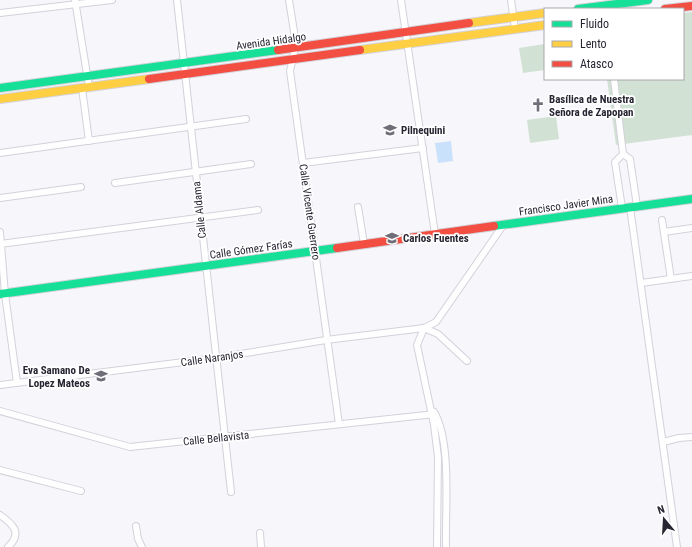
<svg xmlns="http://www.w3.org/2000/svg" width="692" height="547" font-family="'Roboto Condensed',sans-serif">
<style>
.green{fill:#d1e1d3}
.water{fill:#c9e1fa}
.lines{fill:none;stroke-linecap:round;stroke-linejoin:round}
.street-casing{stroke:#d3d1da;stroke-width:8}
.fast-casing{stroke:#d3d1da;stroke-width:10}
.slow-casing{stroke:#d3d1da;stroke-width:10}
.jam-casing{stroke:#d3d1da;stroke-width:10}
.street{stroke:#fefefe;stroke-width:6}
.fast{stroke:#16e098;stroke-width:8}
.slow{stroke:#ffcf43;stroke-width:8}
.jam{stroke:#f24e42;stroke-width:8}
.labels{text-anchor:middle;stroke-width:3.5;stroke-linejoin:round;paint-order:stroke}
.street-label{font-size:11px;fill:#282532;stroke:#fff}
.poi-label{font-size:11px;font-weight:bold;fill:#282532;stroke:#fff;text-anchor:start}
</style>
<rect width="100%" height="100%" fill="#f7f7fb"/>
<g class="green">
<polygon points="692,12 692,135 616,145 607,79 683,79 683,13"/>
<polygon points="545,44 545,70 523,73 519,48"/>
<polygon points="556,116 559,139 530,143 527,120"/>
</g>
<polygon class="water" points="451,141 453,161 438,163 435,143"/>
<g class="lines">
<g class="street-casing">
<g id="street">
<polyline points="75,0 89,87"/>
<polyline points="177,0 231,492"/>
<polyline points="289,0 296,44 290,71 339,424"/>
<polyline points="401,0 435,234"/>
<polyline points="511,0 515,29"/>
<polyline points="0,13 112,0"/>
<polyline points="614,79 623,154 615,162 622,208"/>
<polyline points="82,88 89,141"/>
<polyline points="0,153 246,119"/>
<polyline points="623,154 630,159 637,206"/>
<polyline points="303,163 423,148"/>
<polyline points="115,183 251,164"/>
<polyline points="0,198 81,187"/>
<polyline points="358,207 364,244"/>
<polyline points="630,207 677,547"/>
<polyline points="662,220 671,279"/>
<polyline points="0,232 5,294 17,383"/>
<polyline points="664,232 692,228"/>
<polyline points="0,244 258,210"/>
<polyline points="641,283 692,276"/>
<polyline points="424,328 417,345 434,425 438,457 437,547"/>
<polyline points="424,328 438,334 467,361"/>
<polyline points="0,385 216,358 326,340 424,328 436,322 504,224"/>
<polyline points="0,411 130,447 435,414"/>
<path d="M434,412C452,441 445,512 446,547"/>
<polyline points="663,442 679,438 692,437"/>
<polyline points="0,470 81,491"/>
<path d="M0,515C13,524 23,533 8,547"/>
<polyline points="136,526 138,539 142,547"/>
<polyline points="260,533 261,547"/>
</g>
</g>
<g class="fast-casing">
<g id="fast">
<polyline points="578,9 648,0"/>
<polyline points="0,88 278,50"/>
<polyline points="494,226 692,199"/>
<polyline points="0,294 337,248"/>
</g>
</g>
<g class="slow-casing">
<g id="slow">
<polyline points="469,23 545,13"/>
<polyline points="360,50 545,25"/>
<polyline points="0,99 149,79"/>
</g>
</g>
<g class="jam-casing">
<g id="jam">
<polyline points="665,9 692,6"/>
<polyline points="278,50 469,23"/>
<polyline points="149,79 360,50"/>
<polyline points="337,248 494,226"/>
</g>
</g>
<use href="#street" class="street"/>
<use href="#fast" class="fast"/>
<use href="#slow" class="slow"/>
<use href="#jam" class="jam"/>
</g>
<defs>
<g id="church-bare" transform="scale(1.08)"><path d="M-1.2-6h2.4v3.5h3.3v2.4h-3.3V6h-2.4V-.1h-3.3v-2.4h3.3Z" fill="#706e78" stroke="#fff" stroke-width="2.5" paint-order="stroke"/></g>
<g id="school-bare" transform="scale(1.08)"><path d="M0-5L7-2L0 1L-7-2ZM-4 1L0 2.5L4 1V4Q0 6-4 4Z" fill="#706e78" stroke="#fff" stroke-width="2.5" paint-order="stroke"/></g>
</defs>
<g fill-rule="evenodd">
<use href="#church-bare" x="538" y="105"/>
<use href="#school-bare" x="390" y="130"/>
<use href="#school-bare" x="392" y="238"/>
<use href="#school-bare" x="101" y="376"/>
</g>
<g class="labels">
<g class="street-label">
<text transform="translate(271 41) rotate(-8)" y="4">Avenida Hidalgo</text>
<text transform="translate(566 205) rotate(-8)" y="4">Francisco Javier Mina</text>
<text transform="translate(199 210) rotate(-96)" y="4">Calle Aldama</text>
<text transform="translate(310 212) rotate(82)" y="4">Calle Vicente Guerrero</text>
<text transform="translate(251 249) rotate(-8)" y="4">Calle Gómez Farías</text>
<text transform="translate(212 358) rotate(-8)" y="4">Calle Naranjos</text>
<text transform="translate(216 438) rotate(-6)" y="4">Calle Bellavista</text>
</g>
<g class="poi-label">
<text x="549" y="103">Basílica de Nuestra<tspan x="549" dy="13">Señora de Zapopan</tspan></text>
<text x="401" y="134">Pilnequini</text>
<text x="403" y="242">Carlos Fuentes</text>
<text x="90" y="374" text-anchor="end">Eva Samano De<tspan x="90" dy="13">Lopez Mateos</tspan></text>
</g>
</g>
<rect x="544" y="8" width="140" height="72" fill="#ffffff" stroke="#a9a8ad"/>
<rect x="552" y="21" width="20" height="6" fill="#16e098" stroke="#a9a8ad"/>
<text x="580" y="28" font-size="12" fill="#282532">Fluido</text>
<rect x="552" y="41" width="20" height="6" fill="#ffcf43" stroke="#a9a8ad"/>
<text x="580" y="48" font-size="12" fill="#282532">Lento</text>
<rect x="552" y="61" width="20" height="6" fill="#f24e42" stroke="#a9a8ad"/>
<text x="580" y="68" font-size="12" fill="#282532">Atasco</text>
<g transform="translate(664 519) rotate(342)" stroke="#ffffff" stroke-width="3" paint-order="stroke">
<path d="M0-3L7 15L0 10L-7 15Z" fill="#282532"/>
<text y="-6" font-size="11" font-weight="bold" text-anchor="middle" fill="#282532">N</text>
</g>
</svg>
